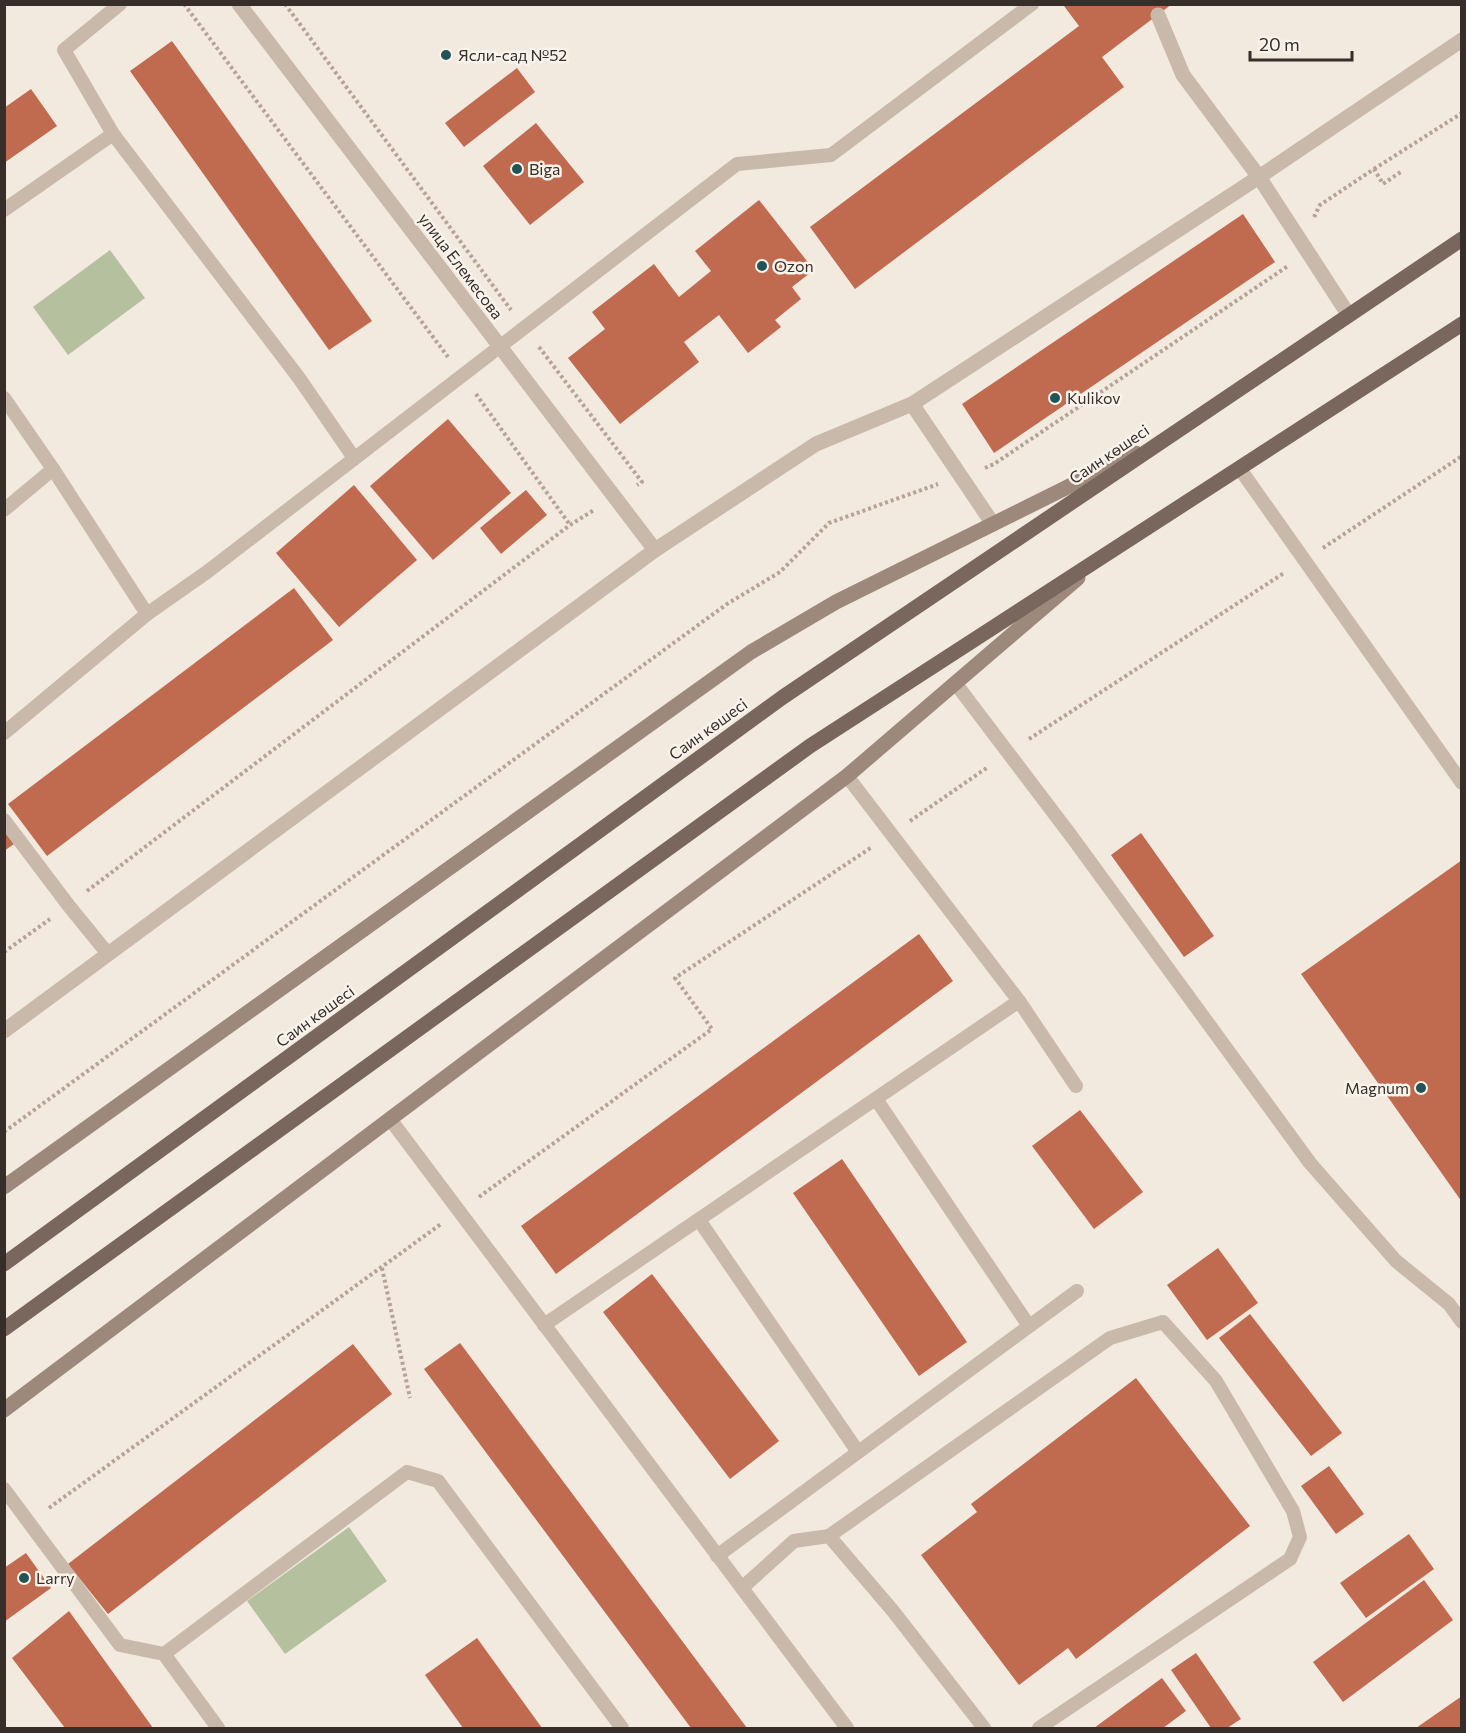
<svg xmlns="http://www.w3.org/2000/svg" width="1466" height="1733" font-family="Commissioner,sans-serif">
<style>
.green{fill:#b5c09f}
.building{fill:#c06a4f}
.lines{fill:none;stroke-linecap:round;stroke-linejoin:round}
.path{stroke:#b5a395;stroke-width:4;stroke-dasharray:3 3;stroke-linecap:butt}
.service{stroke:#c9b9ab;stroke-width:14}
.minor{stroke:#c9b9ab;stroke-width:15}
.secondary{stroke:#9d887c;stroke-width:15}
.primary{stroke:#79665c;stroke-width:15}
.poi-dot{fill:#215357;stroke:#f9f3eb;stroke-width:2}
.labels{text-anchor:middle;stroke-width:5;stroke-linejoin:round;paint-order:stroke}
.poi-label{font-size:16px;fill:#372e2a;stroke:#f9f3eb;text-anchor:start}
.street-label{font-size:16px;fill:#372e2a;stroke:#f9f3eb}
</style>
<rect width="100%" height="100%" fill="#f2e9df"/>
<g class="green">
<polygon points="110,250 145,298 68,355 33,307"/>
<polygon points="349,1527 387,1581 285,1654 247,1601"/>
</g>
<g class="building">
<polygon points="1066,4 1172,4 1102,57 1124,87 855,289 810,227 1079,26 1064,6"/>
<polygon points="172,41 372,321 329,350 130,71"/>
<polygon points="517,68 535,92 464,147 445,123"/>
<polygon points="31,89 57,126 4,163 4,108"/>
<polygon points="536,123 584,182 530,225 483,166"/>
<polygon points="759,200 814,270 792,287 801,299 775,320 781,327 748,353 719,315 684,342 699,362 620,424 568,358 605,329 592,312 654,264 679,297 711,271 695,251"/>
<polygon points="1243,214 1275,262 994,453 962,404"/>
<polygon points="448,419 511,493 433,560 370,486"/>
<polygon points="354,485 417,560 339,627 276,553"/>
<polygon points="526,490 547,515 501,554 480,528"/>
<polygon points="294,588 333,640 47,856 8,804"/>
<polygon points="4,825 17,842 4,851"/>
<polygon points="1141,833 1214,936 1184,957 1111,855"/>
<polygon points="1462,860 1462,1202 1301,974"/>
<polygon points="919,934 953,981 556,1274 521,1226"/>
<polygon points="1080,1110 1143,1192 1094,1229 1032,1146"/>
<polygon points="842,1159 967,1342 919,1376 793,1193"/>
<polygon points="1218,1248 1258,1303 1207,1340 1167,1285"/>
<polygon points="652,1274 779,1441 730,1479 603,1312"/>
<polygon points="1250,1314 1342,1433 1311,1456 1219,1338"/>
<polygon points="460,1343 747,1728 691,1728 424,1369"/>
<polygon points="353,1344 392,1394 108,1614 68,1564"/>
<polygon points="1136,1378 1250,1526 1076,1659 1068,1648 1019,1685 921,1555 977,1512 971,1504"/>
<polygon points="1329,1466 1364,1514 1336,1534 1301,1486"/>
<polygon points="1409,1534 1434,1569 1366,1618 1340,1583"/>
<polygon points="26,1553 51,1588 4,1622 4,1568"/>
<polygon points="1424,1580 1453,1620 1343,1702 1313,1662"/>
<polygon points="69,1611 153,1728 65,1728 12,1658"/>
<polygon points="477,1638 542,1728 463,1728 425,1675"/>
<polygon points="1196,1653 1241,1719 1227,1728 1211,1728 1171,1670"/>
<polygon points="1162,1678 1186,1711 1163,1728 1094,1728"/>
<polygon points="1462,1696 1462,1728 1416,1728"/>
</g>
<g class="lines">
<g class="path">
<polyline points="184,4 448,357"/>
<polyline points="285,4 511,310"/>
<polyline points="1374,169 1462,113"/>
<polyline points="1314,217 1320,205 1374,169 1383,184 1402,171"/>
<polyline points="539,347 642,482 637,485"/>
<polyline points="476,394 570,525"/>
<polyline points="985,468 994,464 1288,266"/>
<polyline points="1323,548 1462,456"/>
<polyline points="1029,739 1284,573"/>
<polyline points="910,821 988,767"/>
<polyline points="87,891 570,525 594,510"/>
<polyline points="4,952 50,919"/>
<polyline points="4,1132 727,604 780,572 829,523 938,484"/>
<polyline points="479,1197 712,1029 675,978 872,847"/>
<polyline points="382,1268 410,1398"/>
<polyline points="49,1508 441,1224"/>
</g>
<g class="service">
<polyline points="113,134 299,378 354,458"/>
<polyline points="4,210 113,134 64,50 120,4"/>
<polyline points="4,398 53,469 4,510"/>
<polyline points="53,469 147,614"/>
<polyline points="1240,469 1462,783"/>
<polyline points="956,684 1072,837 1310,1163 1396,1261 1449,1304 1462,1322"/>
<polyline points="4,733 147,614 207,572 737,164 831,155 1032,4"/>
<polyline points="847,776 1019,1001 1076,1086"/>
<polyline points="4,820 69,906 108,954"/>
<polyline points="876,1099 1029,1326"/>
<polyline points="390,1119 847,1728"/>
<polyline points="699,1220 858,1452"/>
<polyline points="544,1325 1019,1001"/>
<polyline points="4,1489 120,1645 164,1654 218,1728"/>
<polyline points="829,1536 1110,1338 1163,1322 1216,1381 1293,1511 1300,1537 1290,1559 1039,1728"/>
<polyline points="717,1556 1077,1291"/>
<polyline points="742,1588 794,1541 829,1536 893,1611 984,1728"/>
<polyline points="164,1654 407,1472 438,1481 622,1728"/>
</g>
<g class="minor">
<polyline points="239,4 655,550"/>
<polyline points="1158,15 1183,75 1259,177 1348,314"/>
<polyline points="912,404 993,524"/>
<polyline points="4,1031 655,550 816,444 912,404 1259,177 1462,40"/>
</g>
<g class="secondary">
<polyline points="4,1187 751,652 836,602 1136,453"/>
<polyline points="4,1410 390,1119 847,776 1078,578"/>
</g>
<g class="primary">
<polyline points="4,1264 783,697 1462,239"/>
<polyline points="4,1329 810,746 1462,324"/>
</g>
</g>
<g class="poi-dot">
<circle cx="446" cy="55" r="6"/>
<circle cx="517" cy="169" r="6"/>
<circle cx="762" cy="266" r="6"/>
<circle cx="1055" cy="398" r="6"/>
<circle cx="1421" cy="1088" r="6"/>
<circle cx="24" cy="1578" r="6"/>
</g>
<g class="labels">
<g class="poi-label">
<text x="458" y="61">Ясли-сад №52</text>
<text x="529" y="175">Biga</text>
<text x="774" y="272">Ozon</text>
<text x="1067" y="404">Kulikov</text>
<text x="1409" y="1094" text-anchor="end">Magnum</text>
<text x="36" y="1584">Larry</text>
</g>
<g class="street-label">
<text transform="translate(461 266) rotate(53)" y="6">улица Елемесова</text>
<text transform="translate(1109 454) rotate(-34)" y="6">Саин көшесі</text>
<text transform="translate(708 729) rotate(-36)" y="6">Саин көшесі</text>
<text transform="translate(315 1016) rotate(-36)" y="6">Саин көшесі</text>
</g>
</g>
<rect width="1466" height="1733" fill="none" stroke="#372e2a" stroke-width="12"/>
<path d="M1250 51v9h102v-9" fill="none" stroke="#372e2a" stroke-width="3"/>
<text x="1259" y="51" font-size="18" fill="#372e2a" stroke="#f9f3eb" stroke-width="4.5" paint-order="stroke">20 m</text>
</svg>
